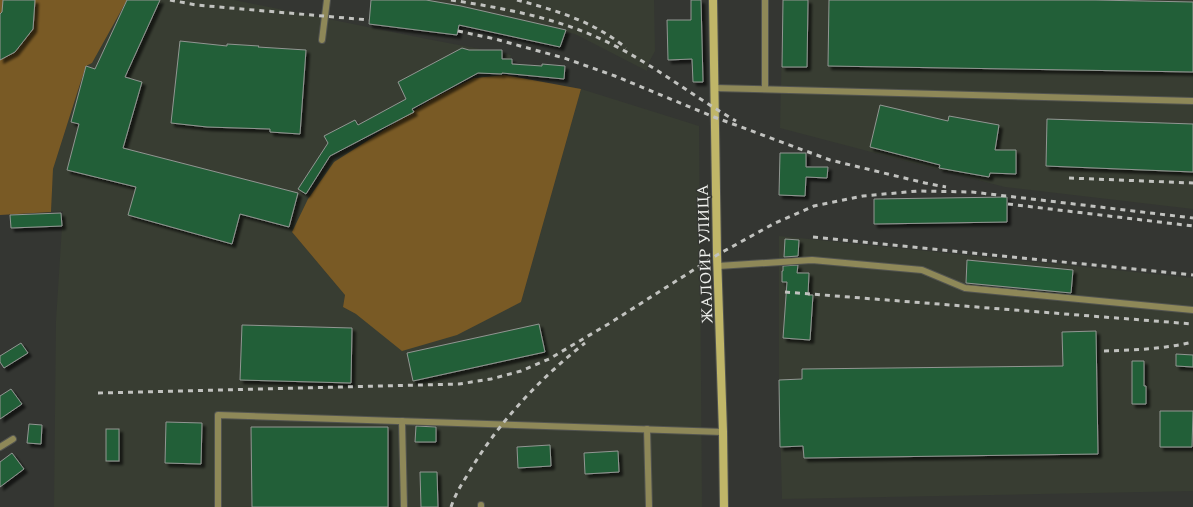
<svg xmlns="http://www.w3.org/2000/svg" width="1193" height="507" font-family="Spectral,serif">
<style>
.built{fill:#383d32}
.green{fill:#795a25}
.building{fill:#245f39;stroke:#919692;filter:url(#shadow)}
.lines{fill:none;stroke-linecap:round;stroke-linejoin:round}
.lane-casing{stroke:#525450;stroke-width:8}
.secondary-casing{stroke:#525450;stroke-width:10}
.lane{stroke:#8e8858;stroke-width:6}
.secondary{stroke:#c0b668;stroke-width:8}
.rail{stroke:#c1c2bf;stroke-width:3;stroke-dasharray:5 5;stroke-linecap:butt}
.labels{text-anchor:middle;stroke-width:3;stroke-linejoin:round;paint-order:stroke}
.street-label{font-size:16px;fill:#f0f1ee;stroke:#343632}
</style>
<defs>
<filter id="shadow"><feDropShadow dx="3.5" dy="3.5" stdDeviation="1" flood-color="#0009"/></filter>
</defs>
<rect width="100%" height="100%" fill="#343632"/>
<g class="built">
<polygon points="127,0 234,0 427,39 511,55 505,75 474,78 434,98 334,162 292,232 345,295 343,307 356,314 521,302 581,89 699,126 702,507 54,507 56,321 63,211 51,212 53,169 86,66 92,63"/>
<polygon points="374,0 654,0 655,51 648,64 647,71 575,34 515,21"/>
<polygon points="783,0 1193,0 1193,209 1005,187 780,128"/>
<polygon points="779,236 1193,278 1193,491 782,499 779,380"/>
</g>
<g class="green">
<polygon points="0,0 127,0 92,63 86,66 80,84 53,169 51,212 0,215"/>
<polygon points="505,75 581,89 521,302 457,335 402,351 356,314 343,307 345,295 292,232 308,199 334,162 434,98 474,78"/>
</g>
<g class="building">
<polygon points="3,0 35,0 33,29 15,52 0,60 0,14 2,12"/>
<polygon points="127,0 160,0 125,77 142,82 123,148 298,193 289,227 240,214 232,244 128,215 136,187 67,170 79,124 71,122 86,66 95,69"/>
<polygon points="371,0 426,0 461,6 566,30 560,47 459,25 457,35 369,24"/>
<polygon points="691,0 701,0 703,82 693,82 692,59 668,60 667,20 691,20"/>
<polygon points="783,0 808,0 807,67 782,67"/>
<polygon points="829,0 1095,0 1193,2 1193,72 828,66"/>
<polygon points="180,41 227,46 227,44 259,46 258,47 306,50 300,134 270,132 270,129 207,127 171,123"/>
<polygon points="462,48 469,50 502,50 502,59 512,59 512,64 542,66 542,64 565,66 564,79 502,73 502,74 478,73 412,109 414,112 330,156 306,194 298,189 328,143 324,136 355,120 358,125 406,99 398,82"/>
<polygon points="880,105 948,121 949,116 999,125 995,150 1016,150 1016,174 990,173 989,177 939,168 940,165 870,147"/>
<polygon points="1047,119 1193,124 1193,172 1046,166"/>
<polygon points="780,153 806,153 806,167 828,167 827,178 806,177 805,196 779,195"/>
<polygon points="1007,197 1007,222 874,224 874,199"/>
<polygon points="61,213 62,226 11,228 10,215"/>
<polygon points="785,239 799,240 798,256 784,257"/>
<polygon points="967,260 1073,270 1071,293 966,283"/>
<polygon points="798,265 797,273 809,273 808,295 813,295 810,340 783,338 787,282 782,282 782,271 783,271 783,266"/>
<polygon points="539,324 545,352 413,381 407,353"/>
<polygon points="242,325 352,328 351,383 240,380"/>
<polygon points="1096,331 1098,454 804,458 803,446 780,447 779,380 802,379 802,369 1063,366 1062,332"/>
<polygon points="21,343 28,353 4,368 0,362 0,356"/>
<polygon points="1176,354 1193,355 1193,367 1176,366"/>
<polygon points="1132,361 1144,361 1144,386 1146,386 1146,404 1132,404"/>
<polygon points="11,389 22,404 0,419 0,396"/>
<polygon points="1160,411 1193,411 1192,447 1160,447"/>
<polygon points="166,422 202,423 201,464 165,463"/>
<polygon points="29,424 42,425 41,444 27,443"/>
<polygon points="416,426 436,427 436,442 415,442"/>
<polygon points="251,427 388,427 388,507 252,507"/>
<rect x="106" y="429" width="13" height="32"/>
<polygon points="550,445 551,466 518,468 517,447"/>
<polygon points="618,451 619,472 585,474 584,453"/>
<polygon points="12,453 24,469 0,487 0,462"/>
<polygon points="420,472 437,472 438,507 421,507"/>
</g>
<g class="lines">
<g class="lane-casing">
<g id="lane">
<polyline points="322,40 327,0"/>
<polyline points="714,88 1193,101"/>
<polyline points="765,89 765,0"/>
<polyline points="718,266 812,260 922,270 965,288 1193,310"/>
<polyline points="402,421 404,507"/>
<polyline points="647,429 649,507"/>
<polyline points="0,447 13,439"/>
<polyline points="481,505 481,507"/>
<polyline points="218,507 218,415 723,432"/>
</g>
</g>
<g class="secondary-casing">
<polyline id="secondary" points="713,0 717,255 723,432 724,507"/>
</g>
<use href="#lane" class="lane"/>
<use href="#secondary" class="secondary"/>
<g class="rail">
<polyline points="170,0 196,5 369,20"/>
<path d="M451,0C502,8 553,17 601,39C649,61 691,95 736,121"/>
<path d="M517,0C555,10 595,22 626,48"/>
<polyline points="458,31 495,39 564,58 615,76 714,117 830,160 925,183 946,187"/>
<polyline points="1069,178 1193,183"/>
<polyline points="1008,204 1193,226"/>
<polyline points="813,237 1193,275"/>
<polyline points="785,292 1193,324"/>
<path d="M1104,351C1134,350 1164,349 1193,342"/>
<polyline points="98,393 459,384 491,379 521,371 549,359 610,323 717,255 775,223 814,206 863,196 918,191 972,192 1193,218"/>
<path d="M451,507C455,495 461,485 468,474C497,424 539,379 585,343"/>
</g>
</g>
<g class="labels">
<g class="street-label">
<text transform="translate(704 254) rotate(-92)" y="6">ЖАЛОИР УЛИЦА</text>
</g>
</g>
</svg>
